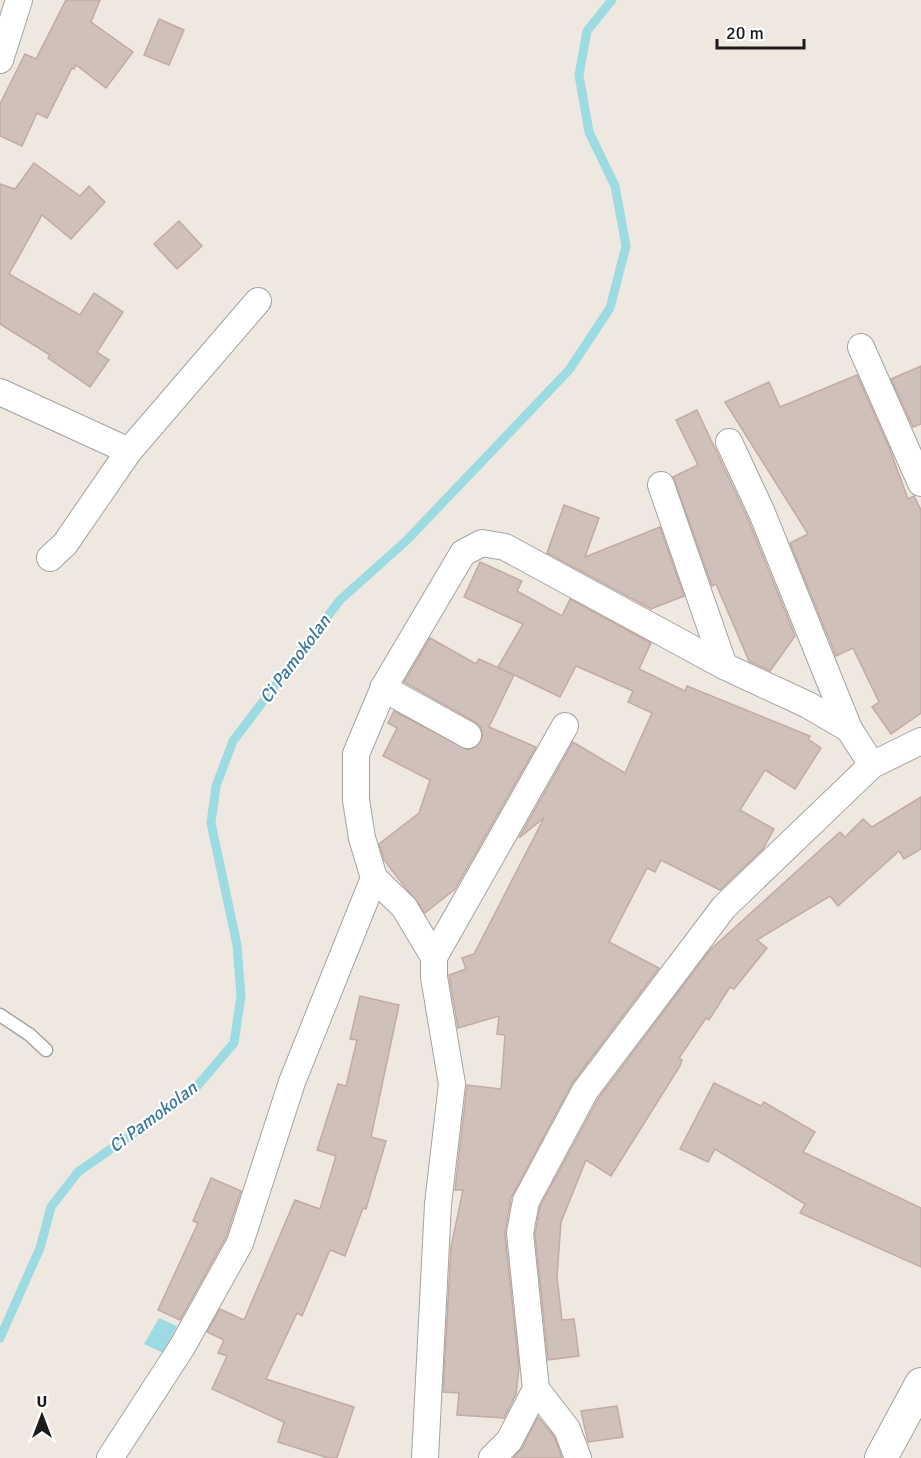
<svg xmlns="http://www.w3.org/2000/svg" width="921" height="1458" font-family="Signika,sans-serif">
<style>
.water{fill:#9cdbe1}
.lines{fill:none;stroke-linecap:round;stroke-linejoin:round}
.stream{stroke:#9cdbe1;stroke-width:9}
.building{fill:#cfc0b9;stroke:#c2aba2;stroke-width:1.5}
.service-casing{stroke:#a3a3a3;stroke-width:15}
.minor-casing{stroke:#a3a3a3;stroke-width:28}
.tertiary-casing{stroke:#a3a3a3;stroke-width:34}
.service{stroke:#fff;stroke-width:12}
.minor{stroke:#fff;stroke-width:26}
.tertiary{stroke:#fff;stroke-width:32}
.labels{text-anchor:middle;stroke-width:4.5;stroke-linejoin:round;paint-order:stroke}
.water-label{font-size:18px;font-style:italic;fill:#39789c;stroke:#fff}
</style>
<rect width="100%" height="100%" fill="#efe8e0"/>
<polygon class="water" points="159,1318 177,1326 163,1353 144,1344"/>
<g class="lines">
<polyline class="stream" points="0,1338 40,1248 51,1207 78,1172 192,1092 234,1043 241,996 237,945 211,823 216,786 233,741 340,600 407,540 569,370 610,308 626,246 615,186 589,132 579,75 587,31 612,0"/>
</g>
<g class="building">
<polygon points="66,0 100,0 91,22 133,52 106,88 76,65 74,69 72,68 47,118 37,113 22,146 0,136 0,104 25,54 36,59"/>
<polygon points="159,19 184,30 169,65 144,55"/>
<polygon points="34,163 80,196 89,186 105,202 71,239 42,215 9,274 80,315 94,293 123,312 97,352 109,360 90,387 48,358 50,355 0,324 0,184 15,189"/>
<polygon points="179,221 202,246 177,269 154,244"/>
<polygon points="921,366 921,424 913,427 891,379"/>
<polygon points="857,375 889,447 908,499 914,496 921,510 921,713 891,734 872,707 879,702 853,648 836,656 790,543 808,534 725,402 769,382 780,407"/>
<polygon points="697,410 748,519 795,636 770,671 749,661 716,584 712,586 673,477 698,465 676,420"/>
<polygon points="564,505 599,518 585,557 660,527 684,596 651,609 547,553"/>
<polygon points="480,562 522,581 517,591 562,616 570,599 651,643 639,669 685,691 687,686 810,736 808,739 821,748 795,789 765,770 740,810 774,829 763,849 720,890 661,860 655,872 647,868 609,942 659,968 573,1082 511,1198 505,1234 519,1368 516,1394 504,1418 457,1415 459,1393 443,1392 451,1247 463,1190 455,1190 467,1085 501,1089 505,1035 497,1034 499,1016 458,1028 449,975 466,969 462,958 474,954 544,818 519,838 573,742 625,773 652,713 628,702 633,691 576,666 560,697 498,667 523,624 464,597"/>
<polygon points="430,638 476,664 479,659 514,675 489,727 536,747 455,889 425,913 384,860 379,844 419,813 430,780 383,756 397,728 388,723 394,711 468,750 476,747 483,735 481,728 475,722 404,682"/>
<polygon points="921,797 921,849 904,859 899,851 838,906 830,896 757,940 767,948 734,989 730,987 709,1020 706,1018 679,1058 682,1060 680,1066 611,1176 586,1160 561,1222 557,1277 562,1320 574,1319 579,1356 548,1360 535,1234 540,1206 598,1099 710,950 840,832 845,837 863,819 872,827"/>
<polygon points="360,996 399,1005 371,1137 386,1141 366,1209 363,1208 345,1256 330,1250 302,1316 297,1313 266,1379 354,1407 337,1458 328,1458 278,1442 284,1422 212,1389 227,1356 218,1353 224,1340 207,1332 220,1309 244,1320 295,1200 320,1209 336,1156 317,1150 338,1084 346,1086 357,1040 350,1039"/>
<polygon points="714,1083 761,1106 764,1102 815,1132 803,1152 921,1208 921,1267 800,1213 805,1204 715,1149 708,1162 680,1149"/>
<polygon points="211,1178 241,1191 226,1237 180,1320 158,1310 198,1223 193,1221"/>
<polygon points="617,1406 623,1437 588,1442 581,1411"/>
<polygon points="538,1417 554,1436 562,1458 513,1458 522,1448"/>
</g>
<g class="lines">
<g class="service-casing">
<polyline id="service" points="0,1015 30,1035 46,1050"/>
</g>
<g class="minor-casing">
<g id="minor">
<polyline points="0,60 19,0"/>
<polyline points="861,347 921,483"/>
<polyline points="0,392 129,451"/>
<polyline points="729,442 762,513 849,729 872,765"/>
<polyline points="661,485 724,666"/>
<polyline points="50,558 65,544 129,451 258,301"/>
<polyline points="383,688 468,735"/>
<polyline points="434,957 565,726"/>
<polyline points="536,1389 567,1429 578,1458"/>
<polyline points="110,1458 182,1347 240,1243 292,1082 374,878"/>
<polyline points="425,1458 438,1204 452,1084 434,977 434,957 404,907 374,878 362,838 356,800 356,754 385,685 463,553 482,543 505,547 724,666 808,705 849,729"/>
<polyline points="492,1458 509,1441 536,1389 520,1233 526,1201 585,1091 724,907 872,765 921,741"/>
</g>
</g>
<g class="tertiary-casing">
<polyline id="tertiary" points="881,1458 921,1384"/>
</g>
<use href="#service" class="service"/>
<use href="#minor" class="minor"/>
<use href="#tertiary" class="tertiary"/>
</g>
<g class="labels">
<g class="water-label">
<text transform="translate(295 659) rotate(-53)" y="6">Ci Pamokolan</text>
<text transform="translate(153 1117) rotate(-37)" y="6">Ci Pamokolan</text>
</g>
</g>
<g transform="translate(42 1416)" stroke="#ffffff" stroke-width="4.5" paint-order="stroke">
<path d="M0-4.5L10 22L0 15L-10 22Z" fill="#1c1c1c"/>
<text y="-9" font-size="16" font-weight="bold" text-anchor="middle" fill="#1c1c1c">U</text>
</g>
<path d="M717 39v9h87v-9" fill="none" stroke="#1c1c1c" stroke-width="3"/>
<text x="726" y="39" font-size="18" fill="#1c1c1c" stroke="#ffffff" stroke-width="4.5" paint-order="stroke">20 m</text>
</svg>
